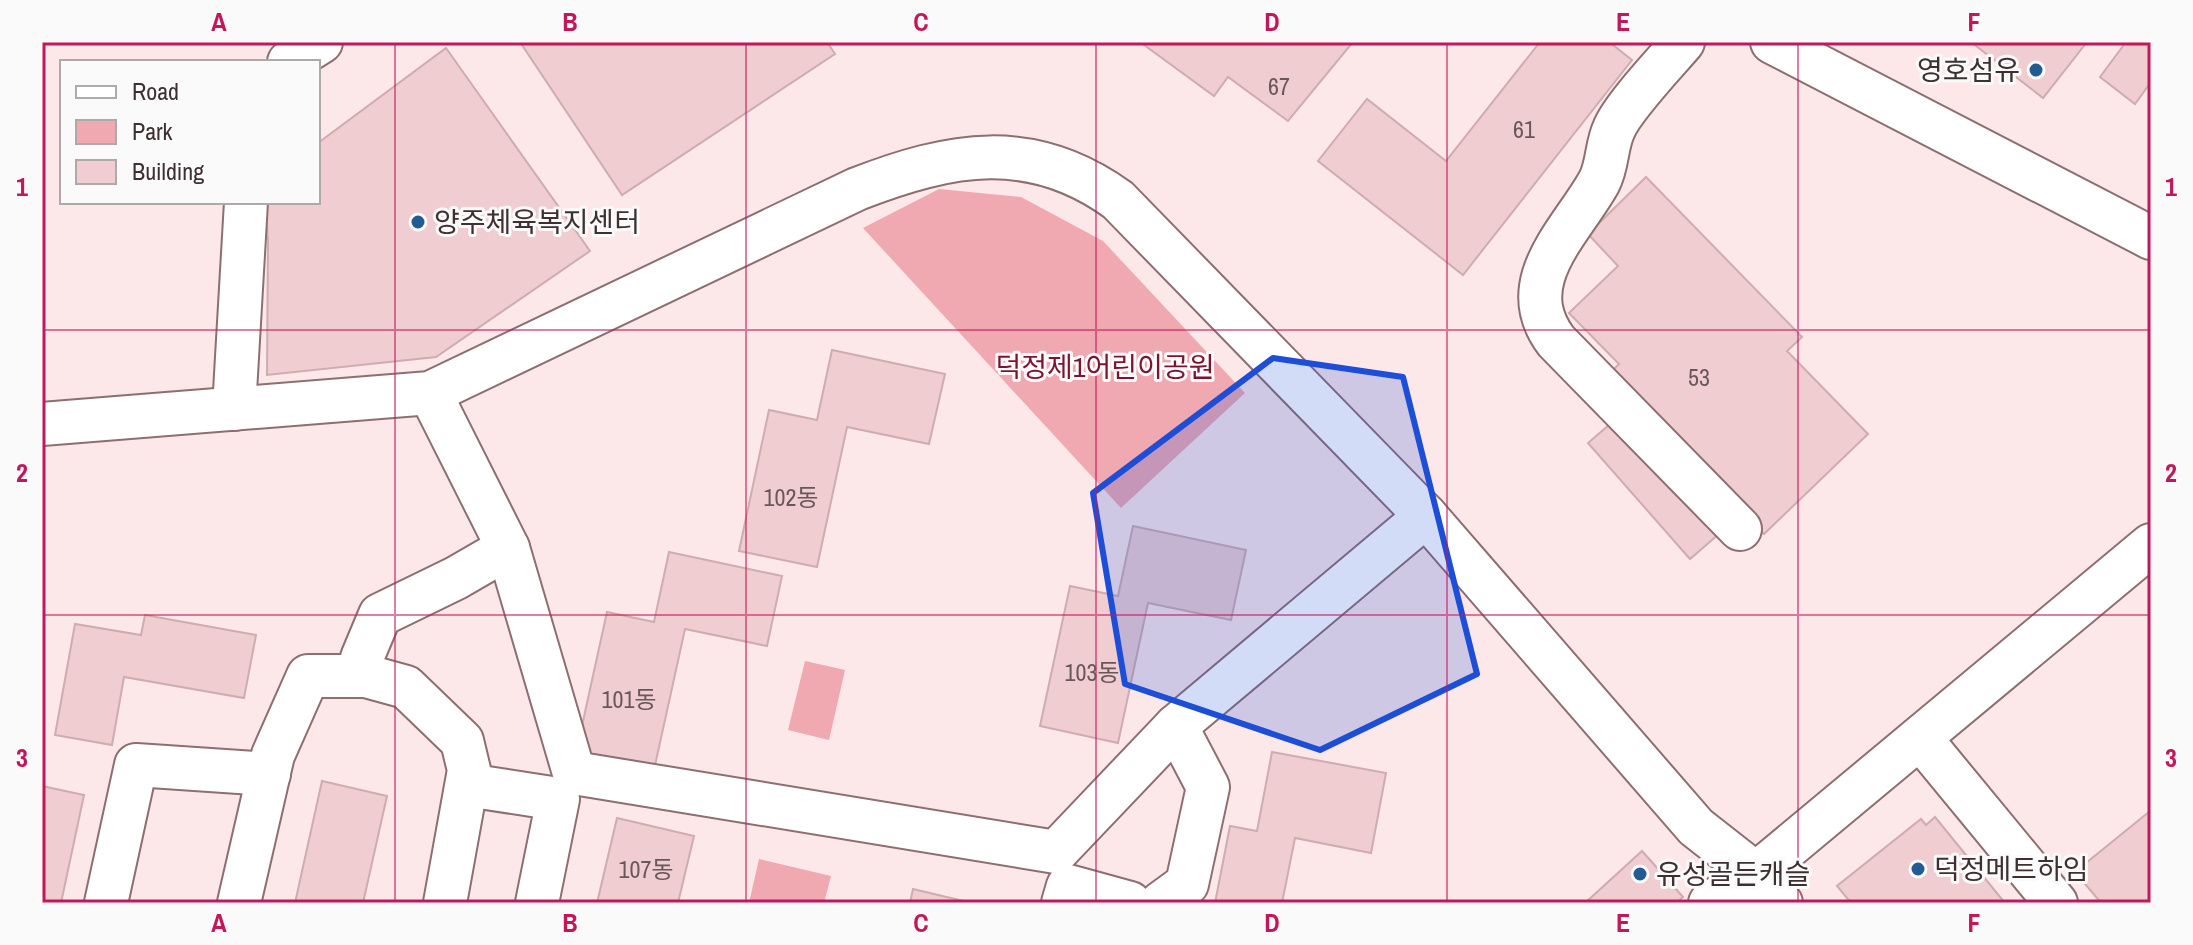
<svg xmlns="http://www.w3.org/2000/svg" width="2193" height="945" font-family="'Archivo Narrow','Noto Sans KR',sans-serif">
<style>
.green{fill:#f0a8b1}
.building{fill:#efcdd0;stroke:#ceacb0;stroke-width:2}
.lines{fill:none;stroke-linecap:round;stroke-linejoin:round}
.minor-casing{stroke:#8d6e71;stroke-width:46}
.minor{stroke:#fff;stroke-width:42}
.marked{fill:#1d4ed8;fill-opacity:0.2;stroke:#1d4ed8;stroke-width:6;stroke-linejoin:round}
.grid{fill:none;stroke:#c2185b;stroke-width:2;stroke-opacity:0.55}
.poi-dot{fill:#225c93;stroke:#fafafa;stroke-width:3}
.labels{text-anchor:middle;stroke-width:6;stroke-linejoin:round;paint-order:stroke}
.number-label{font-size:24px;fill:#6a575a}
.poi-label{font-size:28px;fill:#3e3032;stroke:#fafafa;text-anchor:start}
.park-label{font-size:28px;fill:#7c1331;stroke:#fafafa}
.neatline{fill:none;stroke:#c2185b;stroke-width:3}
.grid-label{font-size:26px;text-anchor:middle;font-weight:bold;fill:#c2185b}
</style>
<rect width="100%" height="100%" fill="#fce7e9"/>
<g class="green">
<polygon points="939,189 1021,197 1103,241 1245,393 1121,508 863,228"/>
<polygon points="805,661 845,670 829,740 788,730"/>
<polygon points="759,859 831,876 824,903 749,903"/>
</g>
<g class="building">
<polygon points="520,42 827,42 835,54 622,195"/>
<polygon points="1140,42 1353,42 1288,121 1228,77 1214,96"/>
<polygon points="1540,42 1609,42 1632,60 1463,275 1318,161 1367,99 1446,161"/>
<polygon points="1971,42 2087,42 2043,98"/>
<polygon points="2126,42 2151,42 2151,82 2135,104 2100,77"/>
<polygon points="446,48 590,251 436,357 267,375 268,241 265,202 318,202 318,143"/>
<polygon points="1646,177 1802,337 1787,351 1868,434 1764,534 1609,374 1619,364 1569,313 1618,266 1588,234"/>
<polygon points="832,350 945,374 929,444 847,427 817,567 739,551 769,410 817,420"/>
<polygon points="1617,418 1719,534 1690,559 1588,443"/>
<polygon points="1133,526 1246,550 1231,620 1148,603 1118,743 1040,726 1070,586 1118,596"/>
<polygon points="669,552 782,576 767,646 685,629 654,770 576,753 607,612 654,622"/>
<polygon points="145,615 256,635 244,698 124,677 112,745 55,735 75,624 141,635"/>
<polygon points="1272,752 1386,773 1371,853 1295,838 1282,903 1215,903 1230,826 1257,831"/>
<polygon points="322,781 387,796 363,903 295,903"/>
<polygon points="42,786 84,795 61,903 42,903"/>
<polygon points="2150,811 2151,903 2101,903 2075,872"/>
<polygon points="1935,817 2005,903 1851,903 1837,886 1921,819 1926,825"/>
<polygon points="617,818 694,836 678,903 597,903"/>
<polygon points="1642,851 1683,897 1676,903 1585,903"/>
<polygon points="913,889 972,903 910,903"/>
</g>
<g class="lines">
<g class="minor-casing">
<g id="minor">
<path d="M1683,42C1666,62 1623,107 1614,129C1606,146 1608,165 1599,182C1571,232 1512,282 1556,341L1740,529"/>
<polyline points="1772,42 2151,238"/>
<polyline points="289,62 321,42"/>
<polyline points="430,393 508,548 456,578 380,615 362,658 366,676 406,687 462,741 469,770 445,903"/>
<polyline points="234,409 246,202"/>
<path d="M42,424L430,393L857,189C950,153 1031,137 1118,200L1426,516L1696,827L1756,874L1781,903"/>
<polyline points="508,548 574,773 1056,852 1176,726 1426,516"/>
<polyline points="1920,738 2056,903"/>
<polyline points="467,785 558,799 537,903"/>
<polyline points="106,903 136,765 269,774"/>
<polyline points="239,903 273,755 308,676 366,676"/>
<polyline points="1063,903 1068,886 1130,903"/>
<polyline points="1161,903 1187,884 1208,787 1176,726"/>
<polyline points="1710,903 1756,874 2151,545"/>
</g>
</g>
<use href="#minor" class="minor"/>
</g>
<path class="marked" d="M1273,358L1403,377L1477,674L1320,750L1125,684L1093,493Z"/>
<path class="grid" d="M395,42V903M746,42V903M1096,42V903M1447,42V903M1798,42V903M42,330H2151M42,615H2151"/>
<g class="poi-dot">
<circle cx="2036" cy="70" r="8"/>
<circle cx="418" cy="222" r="8"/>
<circle cx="1918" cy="869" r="8"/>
<circle cx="1640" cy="874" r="8"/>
</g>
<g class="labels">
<g class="number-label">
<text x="1279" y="95">67</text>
<text x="1524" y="138">61</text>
<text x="1699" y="386">53</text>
<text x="791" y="506">102동</text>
<text x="1092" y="681">103동</text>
<text x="629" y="708">101동</text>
<text x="646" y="878">107동</text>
</g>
<g class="poi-label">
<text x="2020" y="80" text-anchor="end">영호섬유</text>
<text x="434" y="232">양주체육복지센터</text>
<text x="1934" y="879">덕정메트하임</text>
<text x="1656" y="884">유성골든캐슬</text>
</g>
<g class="park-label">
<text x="1105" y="377">덕정제1어린이공원</text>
</g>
</g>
<rect width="2193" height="945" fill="none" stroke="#fafafa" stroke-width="88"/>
<rect x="60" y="60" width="260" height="144" fill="#fafafa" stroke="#afa9aa" stroke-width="2"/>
<rect x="76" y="86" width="40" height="12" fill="#ffffff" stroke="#afa9aa" stroke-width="2"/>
<text x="132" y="100" font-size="24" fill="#3e3032">Road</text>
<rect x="76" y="120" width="40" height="24" fill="#f0a8b1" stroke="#afa9aa" stroke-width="2"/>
<text x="132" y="140" font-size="24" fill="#3e3032">Park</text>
<rect x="76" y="160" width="40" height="24" fill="#efcdd0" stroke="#afa9aa" stroke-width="2"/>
<text x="132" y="180" font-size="24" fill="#3e3032">Building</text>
<rect x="44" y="44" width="2105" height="857" class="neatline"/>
<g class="grid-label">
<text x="219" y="31">A</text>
<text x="570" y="31">B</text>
<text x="921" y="31">C</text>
<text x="1272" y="31">D</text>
<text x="1623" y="31">E</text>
<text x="1974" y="31">F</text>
<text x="22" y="196">1</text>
<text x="2171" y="196">1</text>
<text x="22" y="482">2</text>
<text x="2171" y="482">2</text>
<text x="22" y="767">3</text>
<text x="2171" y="767">3</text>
<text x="219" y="932">A</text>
<text x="570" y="932">B</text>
<text x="921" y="932">C</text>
<text x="1272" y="932">D</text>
<text x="1623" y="932">E</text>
<text x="1974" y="932">F</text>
</g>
</svg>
